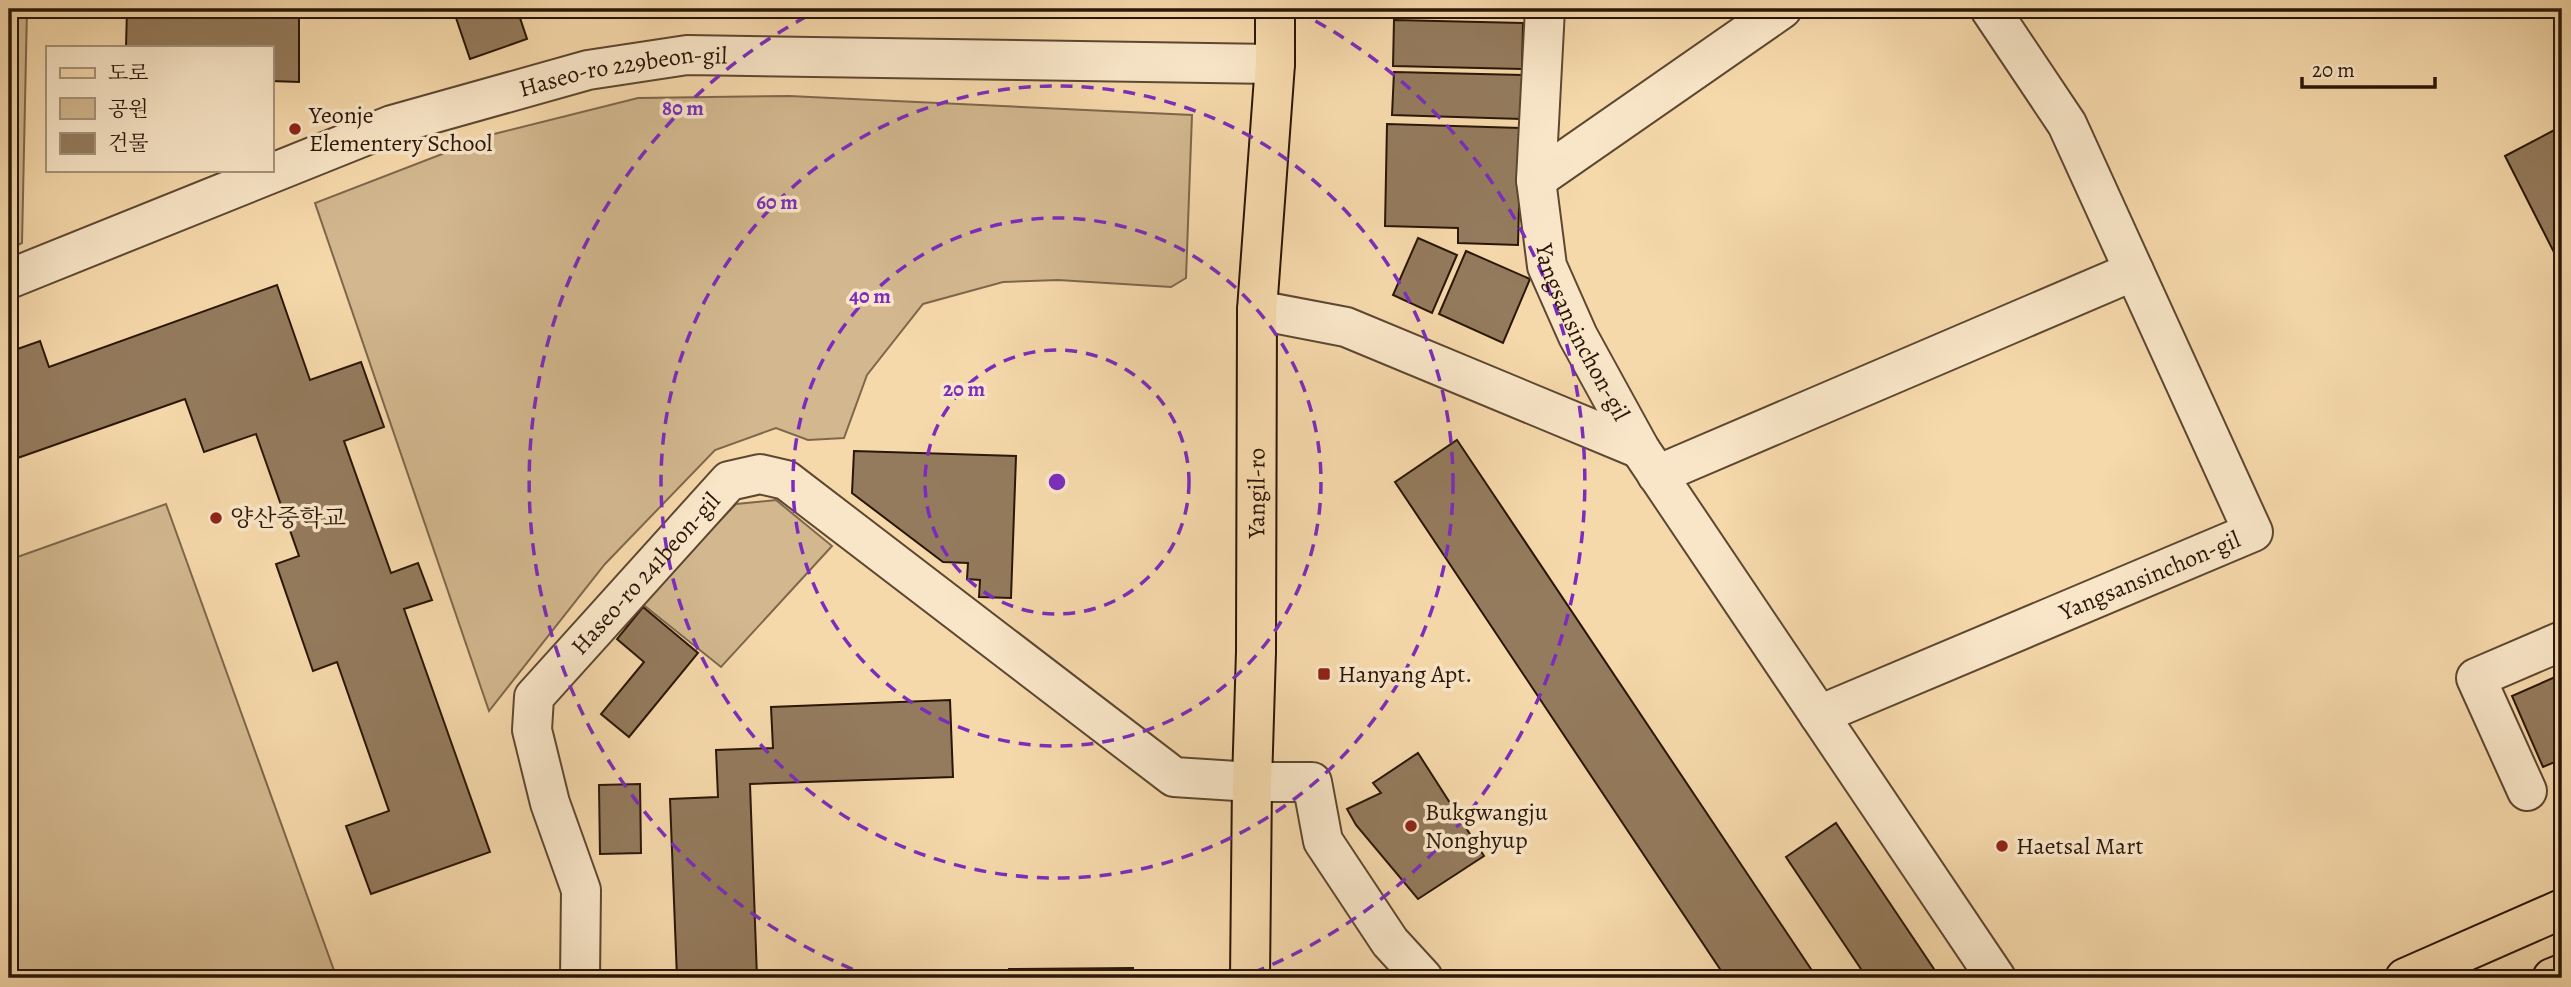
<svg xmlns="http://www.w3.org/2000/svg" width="2571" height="987" font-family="Alegreya,'Noto Serif KR',serif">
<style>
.green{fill:#d3b88f;stroke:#7e674c;stroke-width:2}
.building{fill:#947b5d;stroke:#2a1608;stroke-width:2}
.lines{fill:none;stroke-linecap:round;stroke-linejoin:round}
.minor-casing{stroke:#5d4731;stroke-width:42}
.major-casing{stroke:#2a1608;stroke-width:42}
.minor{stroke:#f9e6c8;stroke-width:38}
.major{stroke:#f6d9ab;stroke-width:38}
.ring{fill:none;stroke:#7b2cbf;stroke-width:3.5;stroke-dasharray:12 9}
.poi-dot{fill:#8f2418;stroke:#f9e6c8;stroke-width:2.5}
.labels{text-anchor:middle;stroke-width:7;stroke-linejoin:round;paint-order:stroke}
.street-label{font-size:24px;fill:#2a1608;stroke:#f9e6c8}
.poi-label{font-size:24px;fill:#2a1608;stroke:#f9e6c8;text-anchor:start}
.centre{fill:#7b2cbf;stroke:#f9e6c8;stroke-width:3.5}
.ring-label{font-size:21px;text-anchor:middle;font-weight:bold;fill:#7b2cbf;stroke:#f9e6c8;stroke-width:7;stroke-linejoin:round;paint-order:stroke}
</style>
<rect width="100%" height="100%" fill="#f6d9ab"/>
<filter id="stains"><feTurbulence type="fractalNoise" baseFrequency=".00286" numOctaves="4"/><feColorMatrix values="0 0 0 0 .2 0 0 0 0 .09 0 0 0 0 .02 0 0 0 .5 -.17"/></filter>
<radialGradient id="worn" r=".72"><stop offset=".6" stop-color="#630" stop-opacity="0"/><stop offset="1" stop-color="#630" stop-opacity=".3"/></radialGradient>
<g class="green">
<polygon points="9,9 27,9 22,243 9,249"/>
<polygon points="789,96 1192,115 1186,278 1171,287 1058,280 1003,282 923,304 867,375 844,438 808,440 776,428 715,450 605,564 489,711 315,203 494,134 638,98"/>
<polygon points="776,500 832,546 721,667 641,603 736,504"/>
<polygon points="166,504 336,976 329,978 9,978 9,560"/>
</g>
<g class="building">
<polygon points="127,9 299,9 299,82 271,81 271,47 126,47"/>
<polygon points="453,9 517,9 527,39 470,59"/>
<polygon points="1443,9 1532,9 1532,17 1443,15"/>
<polygon points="1394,20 1523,23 1522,69 1393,66"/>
<polygon points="1394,72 1523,75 1521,119 1392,115"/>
<polygon points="1387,124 1521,128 1518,245 1458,243 1458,228 1385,226"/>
<polygon points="2562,126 2562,268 2505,156"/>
<polygon points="1418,238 1457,255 1432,313 1393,295"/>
<polygon points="1466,251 1530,279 1503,343 1439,314"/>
<polygon points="277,285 310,380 361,362 384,427 344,441 391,573 418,563 432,600 404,609 490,852 371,894 346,826 389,811 337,662 313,671 276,564 299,556 256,434 204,452 185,399 9,461 9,352 40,341 49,367"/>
<polygon points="1457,440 1817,978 1726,978 1395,482"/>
<polygon points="854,451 1016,456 1011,598 979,597 980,580 967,579 968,563 943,562 852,493"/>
<polygon points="643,607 698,653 629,737 601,714 644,662 617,639"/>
<polygon points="2562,674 2562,759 2543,767 2512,696"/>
<polygon points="950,700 953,777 750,784 757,978 677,978 670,799 718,797 716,750 773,748 771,707"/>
<polygon points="1418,753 1484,856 1418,899 1356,825 1347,809 1381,793 1373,783"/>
<polygon points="640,784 641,853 600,854 599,785"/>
<polygon points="1836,823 1940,978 1867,978 1786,857"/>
<polygon points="1133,968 1133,978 1009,978 1009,969"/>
<polygon points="520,971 520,978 444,978 444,974"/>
</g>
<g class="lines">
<g class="minor-casing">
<g id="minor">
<path id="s1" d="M1545,9L1536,180L1547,266L1578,336L1640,449L1996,978"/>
<polyline points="1536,180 1782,9"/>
<path id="s2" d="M9,279L392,125L588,70L687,55L1275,64"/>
<polyline points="1257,310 1346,327 1640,449"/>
<polyline points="1657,475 2134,271"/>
<path id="s3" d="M1819,715L2253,532L2067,124L1990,9"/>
<polyline points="2527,791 2476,678 2562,641"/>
<path id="s4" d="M580,978L581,890L550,803L532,730L534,697L729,481L760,474L786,480L1174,777L1252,782H1312L1323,841L1390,942L1423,978"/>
</g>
</g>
<g class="major-casing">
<g id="major">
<path id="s5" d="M1250,978L1252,782L1256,652L1257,310L1275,64V9"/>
<polyline points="2405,978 2562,909"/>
<polyline points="2552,978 2562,974"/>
</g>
</g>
<use href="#minor" class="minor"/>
<use href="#major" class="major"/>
</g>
<g class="ring">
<circle cx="1057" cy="482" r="132"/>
<circle cx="1057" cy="482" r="264"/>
<circle cx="1057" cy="482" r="396"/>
<path d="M872 977A529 529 0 0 1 817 11M1297 11A529 529 0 0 1 1242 977"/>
</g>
<g class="poi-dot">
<circle cx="295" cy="129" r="7"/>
<circle cx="216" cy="518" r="7"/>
<rect x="1317" y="667" width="14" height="14" rx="3.5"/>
<circle cx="1411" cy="826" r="7"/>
<circle cx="2002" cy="846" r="7"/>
</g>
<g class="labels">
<g class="street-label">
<text dy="8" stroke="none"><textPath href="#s2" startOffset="651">Haseo-ro 229beon-gil</textPath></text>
<text dy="8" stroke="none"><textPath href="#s1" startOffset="332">Yangsansinchon-gil</textPath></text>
<text dy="8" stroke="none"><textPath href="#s5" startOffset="485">Yangil-ro</textPath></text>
<text dy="8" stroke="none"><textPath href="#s4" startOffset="455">Haseo-ro 241beon-gil</textPath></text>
<text dy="8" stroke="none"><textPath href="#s3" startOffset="359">Yangsansinchon-gil</textPath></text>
</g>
<g class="poi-label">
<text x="309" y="123">Yeonje<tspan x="309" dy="28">Elementery School</tspan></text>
<text x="230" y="526">양산중학교</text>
<text x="1338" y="682">Hanyang Apt.</text>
<text x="1425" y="820">Bukgwangju<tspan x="1425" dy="28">Nonghyup</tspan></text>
<text x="2016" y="854">Haetsal Mart</text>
</g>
</g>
<circle cx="1057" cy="482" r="10" class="centre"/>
<g class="ring-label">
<text x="683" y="115">80 m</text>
<text x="777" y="209">60 m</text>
<text x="870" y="303">40 m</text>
<text x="964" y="396">20 m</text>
</g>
<rect width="2571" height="987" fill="none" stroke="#f6d9ab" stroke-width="35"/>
<rect x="10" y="10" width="2550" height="966" fill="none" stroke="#2a1608" stroke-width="3.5"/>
<rect x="18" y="18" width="2536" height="952" fill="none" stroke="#2a1608" stroke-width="2"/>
<rect x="46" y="46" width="228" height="126" fill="#f9e6c8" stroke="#a6937b" stroke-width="2"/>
<rect x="60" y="68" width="35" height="10" fill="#f6d9ab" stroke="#a6937b" stroke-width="2"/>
<text x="108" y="80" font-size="21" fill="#2a1608">도로</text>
<rect x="60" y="98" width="35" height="21" fill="#d3b88f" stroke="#a6937b" stroke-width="2"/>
<text x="108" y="116" font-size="21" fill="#2a1608">공원</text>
<rect x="60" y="133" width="35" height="21" fill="#947b5d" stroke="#a6937b" stroke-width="2"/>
<text x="108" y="150" font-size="21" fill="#2a1608">건물</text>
<path d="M2302 77v10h133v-10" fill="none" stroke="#2a1608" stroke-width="3.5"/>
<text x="2312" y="77" font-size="21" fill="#2a1608" stroke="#f9e6c8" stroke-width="5" paint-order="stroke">20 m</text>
<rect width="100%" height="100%" filter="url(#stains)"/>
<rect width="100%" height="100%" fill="url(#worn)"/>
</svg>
